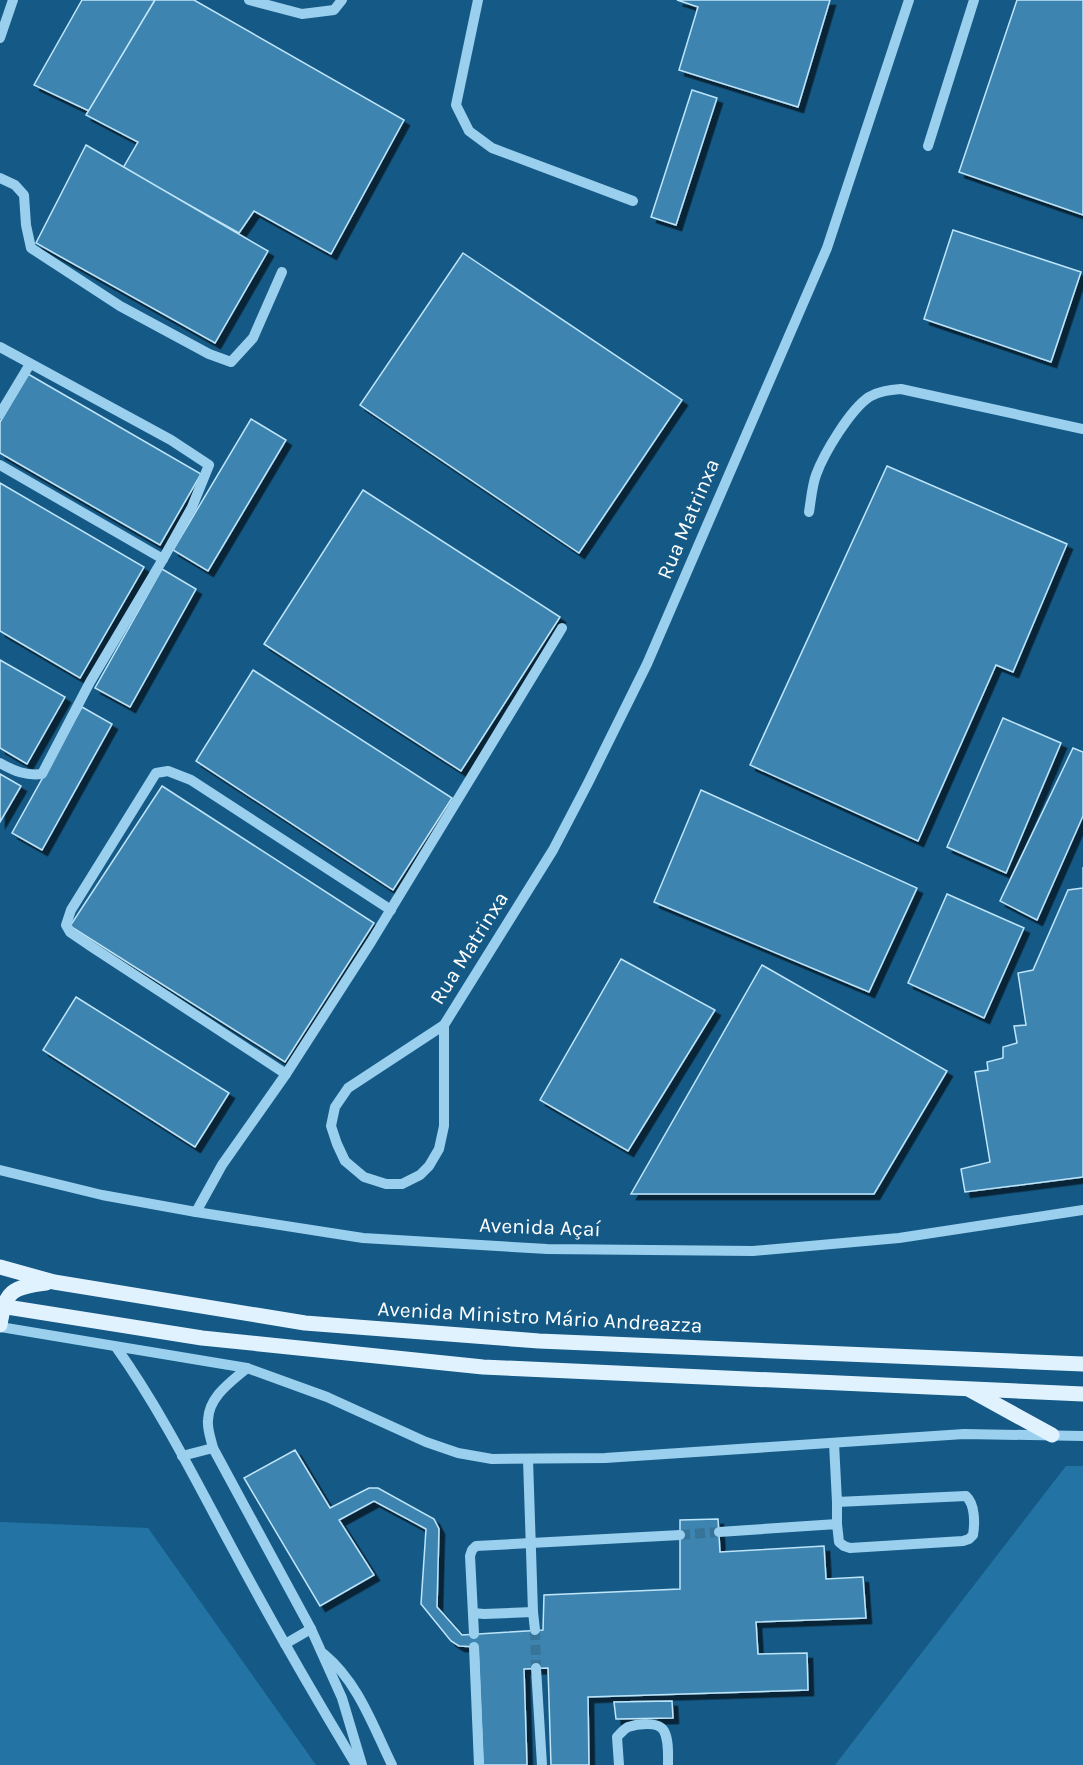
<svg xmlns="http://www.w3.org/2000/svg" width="1083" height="1765" font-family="Karla,sans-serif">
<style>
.green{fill:#2374a4}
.building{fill:#3d85b0;stroke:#bfe5fa;stroke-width:1.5;filter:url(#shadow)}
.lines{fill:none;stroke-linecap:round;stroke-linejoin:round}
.minor-tunnel{stroke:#387398;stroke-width:10;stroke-dasharray:10 5;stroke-linecap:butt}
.minor{stroke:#9acfee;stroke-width:10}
.major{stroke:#e1f2ff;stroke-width:15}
.labels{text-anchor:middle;stroke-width:6;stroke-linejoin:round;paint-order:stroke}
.street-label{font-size:21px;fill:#fff;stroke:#155a86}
</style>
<defs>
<filter id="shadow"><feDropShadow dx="5.5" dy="5.5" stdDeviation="0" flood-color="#0009"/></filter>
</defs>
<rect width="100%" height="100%" fill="#155a86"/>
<g class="green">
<polygon points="1066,1466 1083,1466 1083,1765 835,1765"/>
<polygon points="0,1522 148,1528 316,1765 0,1765"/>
</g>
<g class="building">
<polygon points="82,0 155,0 89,111 34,85"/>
<polygon points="155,0 194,0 404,120 331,254 254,211 239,233 123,168 138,142 86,115"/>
<polygon points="677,0 830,0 798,107 679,70 698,7"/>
<polygon points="1017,0 1083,0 1083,215 959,172"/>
<polygon points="692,90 717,98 676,225 651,217"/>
<polygon points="86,145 268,251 215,343 36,243"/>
<polygon points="953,230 1081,272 1051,362 924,319"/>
<polygon points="463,253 682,400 579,553 360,405"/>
<polygon points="28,374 201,474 160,545 0,453 0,422"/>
<polygon points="251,419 286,440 208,571 173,550"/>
<polygon points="887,466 1067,544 1013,672 996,665 918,841 750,765"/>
<polygon points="0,483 144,567 80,678 0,631"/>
<polygon points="363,490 560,617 461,771 264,644"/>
<polygon points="162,569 196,589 130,707 95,688"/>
<polygon points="0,660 65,697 27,764 0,748"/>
<polygon points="253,670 452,798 393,890 196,761"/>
<polygon points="82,707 112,724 42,850 12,833"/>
<polygon points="1003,718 1061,743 1006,873 947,847"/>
<polygon points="1073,748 1083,752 1083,816 1037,920 1000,901"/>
<polygon points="0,774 21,786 0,822"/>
<polygon points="162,786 374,923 285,1062 70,926"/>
<polygon points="701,790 917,888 869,992 654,902"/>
<polygon points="1083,867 1083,1177 965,1192 961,1169 990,1162 975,1072 988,1070 987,1062 1003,1058 1003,1047 1017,1043 1014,1026 1026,1025 1018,973 1033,970 1068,890 1083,888"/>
<polygon points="947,894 1024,928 984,1018 908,983"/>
<polygon points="621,959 715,1010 628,1151 540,1100"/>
<polygon points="762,965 947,1071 874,1194 631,1194"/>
<polygon points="76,997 229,1093 195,1147 43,1050"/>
<polygon points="295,1450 330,1508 369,1488 378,1488 434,1519 439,1529 437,1607 462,1635 543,1630 544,1595 680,1589 680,1520 718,1519 720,1552 824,1546 826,1579 863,1577 866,1618 756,1622 758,1654 807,1653 808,1690 588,1697 589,1765 551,1765 548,1668 524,1669 527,1765 483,1765 478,1647 459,1646 451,1641 421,1604 426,1529 374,1501 339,1520 374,1575 320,1606 244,1478"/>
<polygon points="672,1701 673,1718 616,1719 614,1702"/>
</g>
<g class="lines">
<g class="minor-tunnel">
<polyline points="680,1535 719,1532"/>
<polyline points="535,1630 536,1668"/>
</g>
<g class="minor">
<polyline points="249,0 302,14 334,10 342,0"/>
<polyline points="478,0 456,105 469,131 492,148 633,201"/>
<polyline points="0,38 13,0"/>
<polyline points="928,146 974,0"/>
<polyline points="0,178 15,185 24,195 26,225 31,248 120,306 209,354 231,362 253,338 282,272"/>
<polyline points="0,347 171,440 209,465 192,507 163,559 0,465"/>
<polyline points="0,414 30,364"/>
<path d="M809,512C811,500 812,486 816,475C824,453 850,410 869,397C879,391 890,390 901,389L1083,429"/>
<path d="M0,763C14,771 26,776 42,774L90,682L163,559"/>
<polyline points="444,1025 444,1126 439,1149 429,1166 420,1175 402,1184 386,1184 364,1177 345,1161 337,1144 331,1126 335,1107 348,1088 444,1025 553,850 588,783 647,664 827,248 909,0"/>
<polyline points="286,1074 92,947 70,932 66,925 71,910 156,773 168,771 191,780 391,910"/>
<polyline points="0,1170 102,1195 196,1212 363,1238 547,1249 753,1251 899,1238 1083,1210"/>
<polyline points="196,1212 222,1165 286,1074 371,942 562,628"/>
<polyline points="0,1327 247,1368 327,1397 426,1442 458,1453 492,1459 605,1458 964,1434 1083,1436"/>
<path d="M116,1347C160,1409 194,1477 230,1544C270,1619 312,1692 356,1765"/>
<path d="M247,1368C231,1382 209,1396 208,1420C207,1429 211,1439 213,1448L311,1629L342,1698L362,1765"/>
<polyline points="182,1456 213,1448"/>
<polyline points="837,1524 837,1502"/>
<path d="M719,1532L837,1524L839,1542L844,1546L850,1548L963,1541L969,1539L973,1535C975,1523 975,1504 966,1496L837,1502L834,1443"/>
<polyline points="533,1612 535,1630"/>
<polyline points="473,1613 484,1614 533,1612 528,1459"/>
<polyline points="474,1634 470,1556 472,1550 476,1546 680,1535"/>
<polyline points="285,1644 311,1629"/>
<polyline points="474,1647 479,1765"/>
<path d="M324,1654C358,1682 373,1726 392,1765"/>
<polyline points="536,1668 542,1765"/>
<path d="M619,1765L617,1737C621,1733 624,1729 628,1727C637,1724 659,1721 664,1731C669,1740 668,1755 668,1765"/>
</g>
<g class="major">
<polyline points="0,1267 54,1282 305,1323 539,1341 1083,1364"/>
<polyline points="0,1306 202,1338 483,1367 1083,1394"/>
<path d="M0,1325C5,1291 12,1287 46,1283"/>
<polyline points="970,1390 1052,1435"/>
</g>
</g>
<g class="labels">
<g class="street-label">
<text transform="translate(688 519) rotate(-67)" y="7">Rua Matrinxa</text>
<text transform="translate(469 948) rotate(-58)" y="7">Rua Matrinxa</text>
<text transform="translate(540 1227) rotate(2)" y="7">Avenida Açaí</text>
<text transform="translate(540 1317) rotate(3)" y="7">Avenida Ministro Mário Andreazza</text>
</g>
</g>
</svg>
